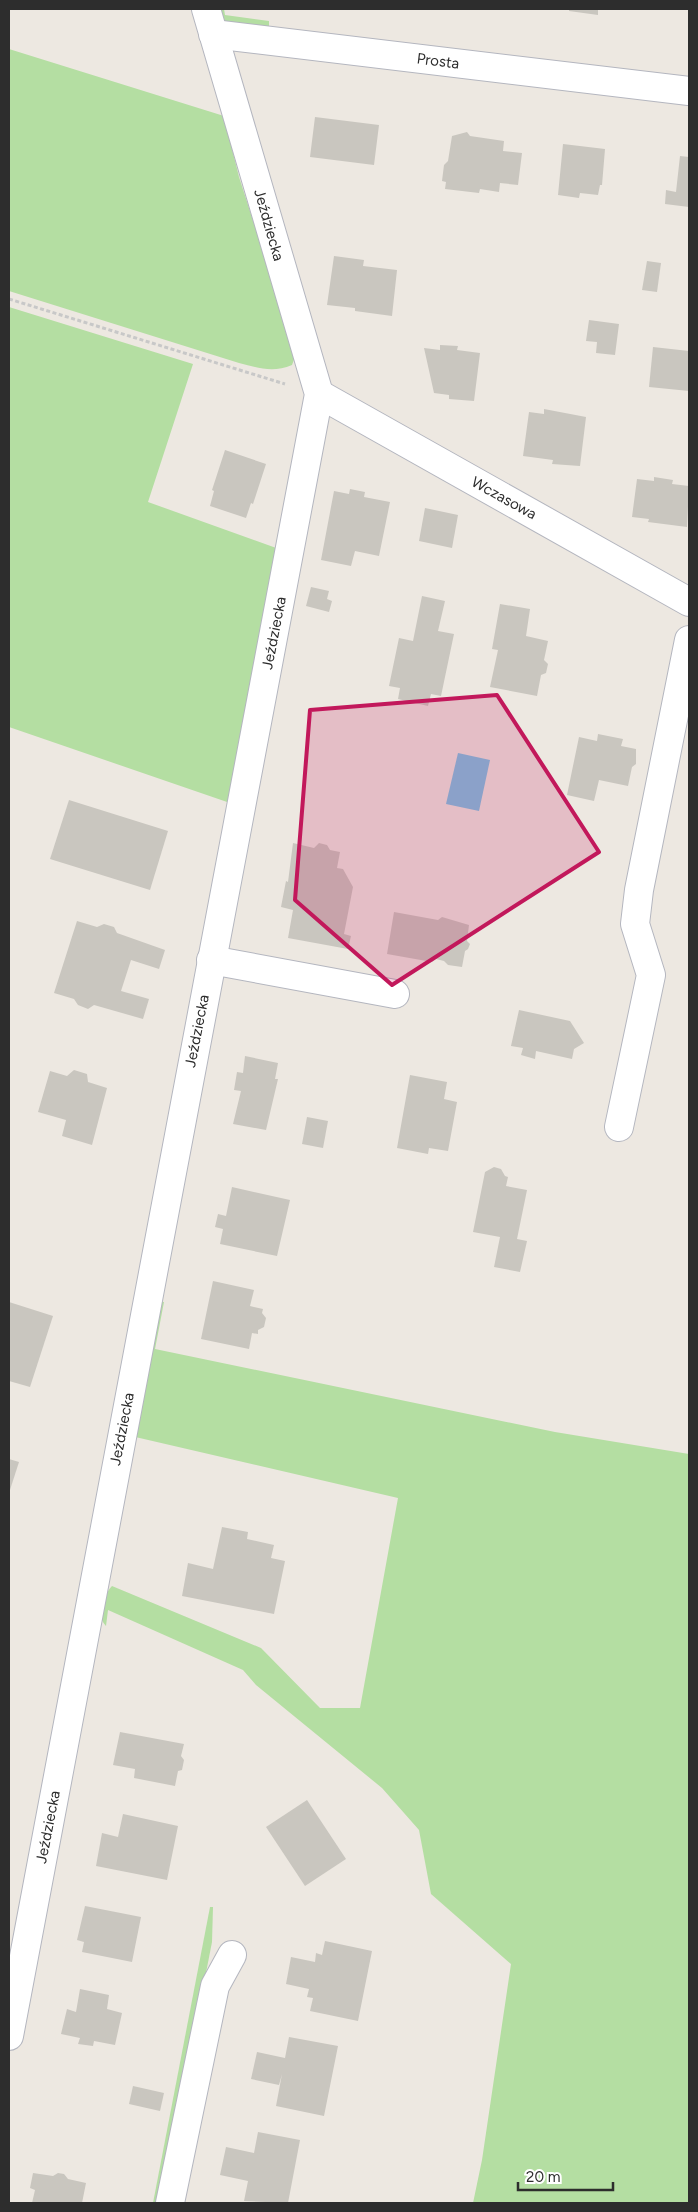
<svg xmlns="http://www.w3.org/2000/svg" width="698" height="2212" font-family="Figtree,sans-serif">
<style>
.green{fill:#b4dea2}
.water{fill:#7dc4e5}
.building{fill:#c9c6bf}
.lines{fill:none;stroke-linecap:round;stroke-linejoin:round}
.minor-casing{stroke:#b4b6bf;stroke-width:30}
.path{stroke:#c8c8c8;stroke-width:3;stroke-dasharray:4 2.5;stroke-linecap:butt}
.minor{stroke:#fff;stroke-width:28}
.marked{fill:#c2185b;fill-opacity:0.2;stroke:#c2185b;stroke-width:4;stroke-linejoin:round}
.labels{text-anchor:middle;stroke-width:4;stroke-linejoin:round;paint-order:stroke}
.street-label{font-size:15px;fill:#2d2d2d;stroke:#fff}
</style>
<rect width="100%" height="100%" fill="#ede8e1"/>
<g class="green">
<polygon points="216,9 224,9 225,15 269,21 269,29 229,24 223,21"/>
<path d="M9,49L224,116L239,177L296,354L292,365C273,373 258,368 239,363L9,291Z"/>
<polygon points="9,307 193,364 148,502 279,549 230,803 9,727"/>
<path d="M155,1301L164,1302L155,1349L555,1432L689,1454V2203H473L482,2160L511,1964L431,1894L419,1830L382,1788L256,1685L243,1670L108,1610L106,1626C95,1615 103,1596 112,1586L261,1648L320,1708H360L398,1498L131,1436Z"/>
<polygon points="210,1907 213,1907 212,1942 161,2203 153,2203"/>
</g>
<polygon class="water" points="458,753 490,760 479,811 446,804"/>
<g class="building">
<polygon points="569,9 598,9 598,15 569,11"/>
<polygon points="315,117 379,125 374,165 310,157"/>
<polygon points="467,132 470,136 504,141 503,151 522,153 518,185 500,183 499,192 480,189 479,193 445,189 446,182 442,181 444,165 448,161 452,136"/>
<polygon points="563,144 605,149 602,185 600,185 598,195 580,193 579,198 558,195"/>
<polygon points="680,156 689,157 689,207 665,204 666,190 676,192"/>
<polygon points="334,256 364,260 363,266 397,270 392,316 355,311 355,308 327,305"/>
<polygon points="647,261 661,263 657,292 642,290"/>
<polygon points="589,320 619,324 615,355 596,353 597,342 586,341"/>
<polygon points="440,345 458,346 457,350 480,353 474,401 449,399 449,395 434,393 424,348 440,350"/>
<polygon points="653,347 689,351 689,391 649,387"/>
<polygon points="544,409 586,417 580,466 552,464 553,460 523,456 529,412 544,414"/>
<polygon points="225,450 266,464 253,504 251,503 246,518 210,506 214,491 212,490"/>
<polygon points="654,477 673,480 672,484 689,486 687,527 648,522 649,519 632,517 637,479 654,481"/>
<polygon points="350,489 365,492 364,497 390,502 379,556 355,551 351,566 321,560 334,491 349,494"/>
<polygon points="425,508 458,515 452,548 419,541"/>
<polygon points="311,587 329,591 327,599 332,601 329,612 306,606"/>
<polygon points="422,596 445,601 438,631 454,634 441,696 431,694 428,706 398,699 400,688 389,686 399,638 413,641"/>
<polygon points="500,604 530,609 526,636 548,641 544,660 548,664 546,673 541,675 537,696 490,687 498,650 492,649"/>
<polygon points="598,734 623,739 621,746 636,749 636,764 632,767 628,786 599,780 594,801 567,795 579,737 597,741"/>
<polygon points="69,800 168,831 150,890 50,859"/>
<polygon points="293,843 314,848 319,843 327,845 330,850 340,852 337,868 343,869 353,887 344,934 351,936 348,949 288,938 293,910 281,907 286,881 288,882"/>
<polygon points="394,912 438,920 442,917 469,925 467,941 470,944 468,949 465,951 462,967 448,965 444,961 436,959 432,962 387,954"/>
<polygon points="77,921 97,927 104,924 114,927 117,933 165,950 159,969 131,960 121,991 149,999 143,1019 94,1005 88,1009 78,1005 74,999 54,993"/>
<polygon points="519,1010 570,1021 584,1043 574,1049 572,1059 536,1051 535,1059 521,1055 523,1048 511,1046"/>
<polygon points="245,1056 278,1063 275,1079 278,1079 266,1130 233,1124 241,1091 234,1090 237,1072 243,1073"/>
<polygon points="74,1070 87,1074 88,1082 107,1088 92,1145 62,1136 66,1120 38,1112 50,1071 67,1076"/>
<polygon points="410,1075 447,1082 444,1099 457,1102 448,1151 429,1148 428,1154 397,1148"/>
<polygon points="307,1117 328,1121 323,1148 302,1144"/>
<polygon points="494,1167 501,1169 505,1176 508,1177 506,1186 527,1190 517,1239 527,1241 520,1272 494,1267 500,1237 473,1232 485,1172"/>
<polygon points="232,1187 290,1200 277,1256 220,1244 223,1229 215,1227 218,1214 226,1216"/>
<polygon points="213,1281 254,1290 250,1306 263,1309 262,1313 266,1318 264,1327 258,1330 258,1334 252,1333 249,1349 201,1339"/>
<polygon points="9,1302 53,1316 30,1387 9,1381"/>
<polygon points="9,1459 19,1462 9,1493"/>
<polygon points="222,1527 248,1532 247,1539 274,1545 271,1558 285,1561 274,1614 182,1596 188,1563 213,1569"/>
<polygon points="120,1732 184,1744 181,1756 184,1760 182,1770 178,1771 175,1786 134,1778 135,1769 113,1765"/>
<polygon points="307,1800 346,1859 305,1886 266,1827"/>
<polygon points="123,1814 178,1826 167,1880 96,1866 102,1833 118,1837"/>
<polygon points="85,1906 141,1917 132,1962 82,1952 84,1942 77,1940"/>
<polygon points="325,1941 372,1951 358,2021 310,2011 313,1998 307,1997 309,1989 286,1984 291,1957 315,1962 316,1953 322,1955"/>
<polygon points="80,1989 109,1995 107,2009 122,2013 115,2045 94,2041 93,2046 78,2044 80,2038 61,2034 67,2009 76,2012"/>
<polygon points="289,2037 338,2046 324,2116 276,2106 282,2074 279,2085 251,2079 257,2052 285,2058"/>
<polygon points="133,2086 164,2093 160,2111 129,2104"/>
<polygon points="258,2132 300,2140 288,2203 244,2201 248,2181 220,2175 226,2147 254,2153"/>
<polygon points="33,2173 53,2176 58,2173 64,2174 68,2179 86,2183 82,2203 32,2203 35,2190 30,2188"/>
</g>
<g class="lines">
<g class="minor-casing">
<g id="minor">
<polyline points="213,34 689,91"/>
<polyline points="319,394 689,602"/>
<polyline points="211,960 395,994"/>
<polyline points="619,1127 651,975 635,924 639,890 689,640"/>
<polyline points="9,2036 319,394 206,9"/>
<polyline points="170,2203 215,1986 232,1955"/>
</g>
</g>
<polyline class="path" points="9,299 285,384"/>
<use href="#minor" class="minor"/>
</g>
<path class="marked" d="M497,695L599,852L392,985L295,900L310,710Z"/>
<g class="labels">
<g class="street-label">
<text transform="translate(438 61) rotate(7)" y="5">Prosta</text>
<text transform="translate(269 225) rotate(74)" y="5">Jeździecka</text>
<text transform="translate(504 498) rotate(29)" y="5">Wczasowa</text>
<text transform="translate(274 633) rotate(-79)" y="5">Jeździecka</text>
<text transform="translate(197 1031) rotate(-79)" y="5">Jeździecka</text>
<text transform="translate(122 1429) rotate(-79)" y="5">Jeździecka</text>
<text transform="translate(48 1827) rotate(-79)" y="5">Jeździecka</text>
</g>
</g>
<rect width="698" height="2212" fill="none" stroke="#2d2d2d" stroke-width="20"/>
<path d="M518 2182v8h95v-8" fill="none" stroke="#2d2d2d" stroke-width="2.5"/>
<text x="526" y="2182" font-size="15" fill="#2d2d2d" stroke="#ffffff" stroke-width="4" paint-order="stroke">20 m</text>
</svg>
